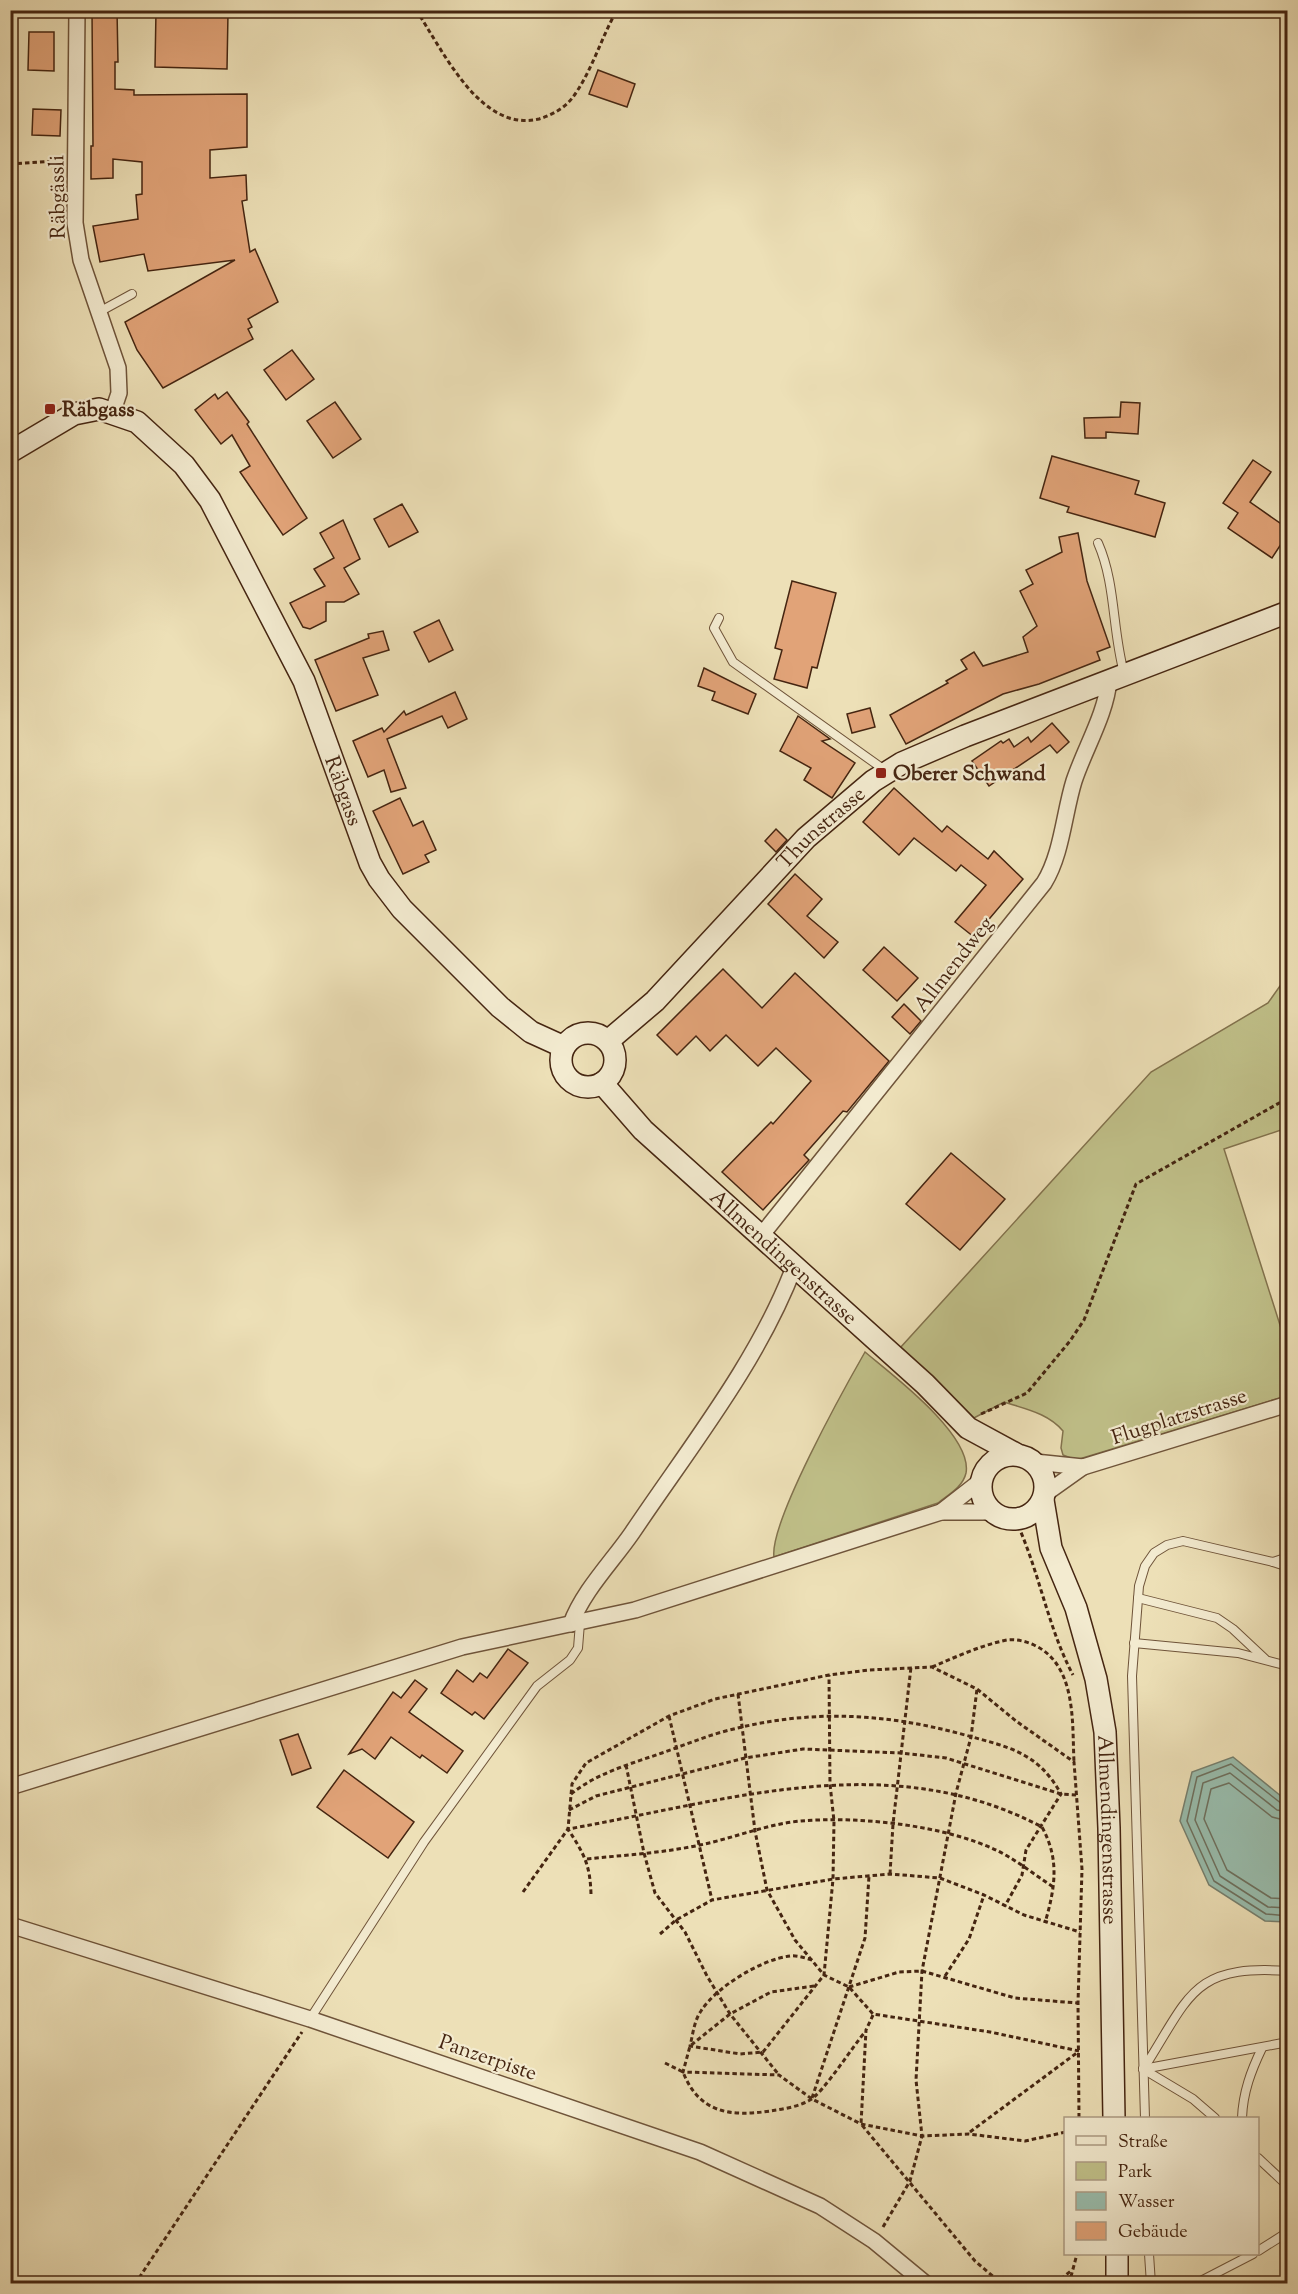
<svg xmlns="http://www.w3.org/2000/svg" width="1298" height="2294" font-family="'Sorts Mill Goudy',serif">
<style>
.green{fill:#c0c089;stroke:#82724d;stroke-width:1.5}
.water{fill:#99bdad;stroke:#77806f;stroke-width:1.5}
.lines{fill:none;stroke-linecap:round;stroke-linejoin:round}
.shore{stroke:#6f715f;stroke-width:1.5}
.building{fill:#e1a378;stroke:#452511;stroke-width:1.5}
.lane-casing{stroke:#6f543a;stroke-width:10}
.street-casing{stroke:#6f543a;stroke-width:18}
.secondary-casing{stroke:#452511;stroke-width:24}
.path{stroke:#452511;stroke-width:3;stroke-dasharray:4.5 3;stroke-linecap:butt}
.lane{stroke:#f3ebd0;stroke-width:8}
.street{stroke:#f3ebd0;stroke-width:15}
.secondary{stroke:#f3ebd0;stroke-width:21}
.poi-dot{fill:#8f2418;stroke:#f3ebd0;stroke-width:2}
.labels{text-anchor:middle;stroke-width:4.5;stroke-linejoin:round;paint-order:stroke}
.street-label{font-size:21px;fill:#452511;stroke:#f3ebd0}
.poi-label{font-size:21px;font-weight:bold;fill:#452511;stroke:#f3ebd0;text-anchor:start}
</style>
<rect width="100%" height="100%" fill="#ede0b7"/>
<filter id="stains"><feTurbulence type="fractalNoise" baseFrequency=".00333" numOctaves="4"/><feColorMatrix values="0 0 0 0 .2 0 0 0 0 .09 0 0 0 0 .02 0 0 0 .5 -.17"/></filter>
<radialGradient id="worn" r=".72"><stop offset=".6" stop-color="#630" stop-opacity="0"/><stop offset="1" stop-color="#630" stop-opacity=".3"/></radialGradient>
<g class="green">
<path d="M1287,976V1128L1224,1149L1287,1347V1396L1076,1460L1063,1455L1061,1448L1063,1431C1048,1413 1025,1409 1004,1402L972,1419L900,1348L1151,1072L1268,1003Z"/>
<path d="M865,1352C891,1374 973,1435 966,1473C963,1487 948,1495 938,1503L774,1557C769,1523 845,1387 865,1352Z"/>
</g>
<polygon class="water" points="1233,1757 1287,1801 1287,1922 1265,1921 1209,1885 1180,1821 1192,1772"/>
<g class="lines">
<g class="shore">
<polyline points="1288,1805 1282,1804 1231,1764 1197,1777 1187,1821 1214,1881 1266,1914 1288,1916"/>
<polyline points="1288,1812 1277,1810 1230,1773 1203,1783 1195,1820 1220,1876 1268,1907 1288,1908"/>
<polyline points="1288,1821 1272,1817 1229,1783 1211,1789 1204,1819 1227,1870 1271,1898 1288,1899"/>
</g>
</g>
<g class="building">
<polygon points="92,10 117,10 118,62 115,62 115,89 134,90 134,95 247,94 247,147 210,150 210,178 246,175 247,200 242,201 250,252 255,249 278,302 248,319 252,327 248,329 253,339 163,388 137,350 125,322 235,260 148,271 144,254 100,262 93,226 138,219 136,195 142,194 142,162 113,159 113,178 91,179 91,146 93,146"/>
<polygon points="156,11 228,13 227,69 155,67"/>
<polygon points="29,32 54,32 54,71 28,70"/>
<polygon points="598,70 635,84 627,107 589,94"/>
<polygon points="33,109 61,110 60,136 32,135"/>
<polygon points="292,350 314,379 286,400 264,370"/>
<polygon points="227,392 249,422 247,424 307,518 283,535 240,472 250,466 232,435 221,444 195,410 215,394 218,399"/>
<polygon points="335,402 361,439 333,458 307,421"/>
<polygon points="1121,402 1140,403 1138,434 1106,432 1106,438 1085,438 1084,418 1120,417"/>
<polygon points="1052,456 1139,481 1135,494 1165,503 1155,537 1067,512 1069,507 1040,498"/>
<polygon points="1253,460 1271,472 1250,502 1287,528 1287,535 1272,558 1228,528 1238,513 1223,503"/>
<polygon points="402,504 418,532 389,547 374,519"/>
<polygon points="343,520 360,559 344,568 359,594 344,602 326,602 326,621 310,629 303,627 290,603 325,586 314,569 334,558 320,533"/>
<polygon points="1078,533 1087,581 1110,647 1097,652 1100,660 1039,684 1003,694 906,744 890,715 948,683 946,681 967,669 961,660 974,652 983,666 1028,652 1023,637 1037,626 1020,591 1033,584 1026,570 1062,552 1059,537"/>
<polygon points="792,581 836,593 817,668 812,667 807,688 774,679 782,650 775,648"/>
<polygon points="439,620 453,650 429,662 414,632"/>
<polygon points="383,631 389,650 363,658 378,695 336,711 315,660 369,638 368,634"/>
<polygon points="704,668 756,694 748,714 712,700 715,692 698,686"/>
<polygon points="455,692 467,719 448,728 442,716 387,739 406,788 391,792 384,770 368,777 353,741 382,728 384,732 404,711 406,715"/>
<polygon points="870,708 875,727 852,733 847,714"/>
<polygon points="798,716 830,739 822,741 855,763 832,798 804,780 811,768 780,751"/>
<polygon points="1052,723 1069,742 1057,753 1050,745 989,786 972,761 1001,741 1003,743 1009,739 1014,747 1028,737 1031,742"/>
<polygon points="894,788 942,832 947,826 988,859 994,851 1023,879 974,937 955,922 986,885 961,865 956,871 914,838 899,855 863,822"/>
<polygon points="400,798 413,826 423,821 436,850 425,855 429,862 403,874 373,811"/>
<polygon points="776,829 787,840 776,852 765,841"/>
<polygon points="795,874 822,899 807,916 838,942 824,958 768,904"/>
<polygon points="884,947 918,978 897,1001 863,970"/>
<polygon points="723,969 762,1008 795,973 889,1061 847,1112 843,1111 804,1155 809,1160 763,1210 722,1172 771,1122 773,1124 811,1081 776,1048 758,1066 726,1035 710,1051 696,1036 677,1055 657,1035"/>
<polygon points="904,1004 921,1021 910,1034 892,1017"/>
<polygon points="951,1153 1005,1199 960,1250 906,1204"/>
<polygon points="508,1649 528,1663 484,1719 475,1712 472,1715 441,1693 457,1670 473,1682 480,1673 487,1678"/>
<polygon points="415,1680 427,1689 409,1712 463,1751 447,1773 422,1755 420,1758 391,1737 375,1759 362,1749 349,1754 393,1692 401,1698"/>
<polygon points="298,1734 311,1768 292,1775 280,1740"/>
<polygon points="344,1770 414,1822 388,1858 317,1807"/>
</g>
<g class="lines">
<g class="lane-casing">
<g id="lane">
<polyline points="99,312 132,294"/>
<path d="M1098,543C1116,584 1112,629 1124,673"/>
<polyline points="719,618 714,628 733,662 886,771"/>
<polyline points="1273,1562 1288,1567"/>
<polyline points="1138,1598 1217,1618 1233,1629 1265,1659"/>
<polyline points="1134,1643 1238,1653 1288,1666"/>
<polyline points="310,2019 424,1842 537,1686 570,1660 578,1648 580,1623"/>
<path d="M1144,2068C1190,1996 1192,1964 1288,1971"/>
<polyline points="1143,2069 1288,2042"/>
<polyline points="1143,2069 1193,2099 1215,2118"/>
<polyline points="1145,2118 1132,1676 1139,1586 1145,1566 1154,1553 1167,1545 1183,1541 1273,1562 1288,1557"/>
<path d="M1242,2118C1243,2092 1251,2071 1262,2048"/>
<polyline points="1258,2158 1288,2186"/>
<polyline points="1258,2251 1288,2232"/>
<polyline points="1149,2254 1151,2284"/>
<polyline points="1195,2284 1253,2254"/>
</g>
</g>
<g class="street-casing">
<g id="street">
<polyline points="77,10 75,223 81,260 118,368 119,393 113,411"/>
<path d="M760,1237L1044,883C1062,854 1064,813 1074,781C1085,748 1106,714 1109,680"/>
<polyline points="1035,1462 1083,1467 1288,1404"/>
<polyline points="1045,1494 1083,1467"/>
<polyline points="941,1512 982,1480"/>
<path d="M571,1624C583,1591 612,1562 632,1533C689,1448 758,1362 794,1267"/>
<polyline points="10,1787 462,1647 635,1610 941,1512 993,1512"/>
<polyline points="10,1925 310,2019 700,2152 820,2206 874,2241 926,2284"/>
</g>
</g>
<g class="secondary-casing">
<g id="secondary">
<path id="s1" d="M10,452L74,414L99,409L137,422L184,465L210,500L304,681L370,863L379,879L402,909L500,1007L531,1032L564,1047"/>
<circle cx="588" cy="1060" r="27"/>
<path id="s2" d="M608,1041L655,1001L806,838L873,781L902,763L965,736L1288,612"/>
<path id="s3" d="M602,1083L643,1130L925,1384L968,1428L1016,1454"/>
<circle cx="1013" cy="1487" r="32"/>
<path id="s4" d="M1043,1500L1051,1548L1076,1608L1096,1679L1105,1732L1109,1828L1114,2118"/>
<polyline points="1117,2254 1117,2284"/>
</g>
</g>
<g class="path">
<path d="M416,10C443,50 480,133 539,119C552,115 565,108 573,97C592,71 601,38 617,10"/>
<polyline points="10,164 57,161 58,164"/>
<polyline points="981,1414 1027,1393 1070,1341 1084,1320 1136,1184 1288,1098"/>
<path d="M1015,1519C1039,1569 1047,1626 1073,1675"/>
<path d="M932,1667C956,1657 981,1645 1007,1640C1016,1639 1025,1641 1034,1645C1077,1665 1072,1723 1074,1762"/>
<polyline points="738,1694 755,1831 767,1890 795,1940 824,1975 849,1987 873,2014 990,2032 1079,2051"/>
<polyline points="669,1716 712,1900"/>
<polyline points="626,1765 644,1853 655,1893 685,1932 707,1976 730,2014 779,2075"/>
<path d="M571,1794C597,1773 630,1764 662,1753C682,1746 701,1738 722,1732C806,1709 881,1712 965,1735C1008,1747 1038,1752 1061,1794L1026,1850L1022,1875L1005,1906"/>
<polyline points="569,1810 596,1796 745,1758 803,1749 901,1753 946,1758 1061,1794 1076,1795"/>
<path d="M587,1859C624,1855 663,1853 700,1845C734,1838 767,1824 801,1821C860,1816 944,1825 998,1851C1018,1861 1036,1876 1055,1888"/>
<polyline points="890,1874 893,1824 911,1667"/>
<polyline points="523,1892 568,1829 572,1784 586,1763 669,1716 715,1699 829,1675 869,1670 932,1667 977,1689 1016,1721 1074,1762 1082,1869 1078,2003 1079,2118"/>
<path d="M591,1894C590,1864 584,1854 568,1829C727,1801 889,1746 1042,1827C1060,1860 1055,1888 1045,1923"/>
<polyline points="660,1934 676,1920 712,1900 833,1879 890,1874 940,1878 984,1895 1024,1915 1080,1932"/>
<path d="M812,1960C805,1958 797,1955 790,1956C762,1959 716,1987 701,2011C694,2021 693,2034 690,2046L740,2054L763,2052L824,1975L833,1879L834,1821L830,1784L829,1675"/>
<polyline points="945,1976 969,1939 984,1895"/>
<polyline points="814,1986 771,1992 730,2014 690,2046 683,2072 779,2075 812,2099 861,2124 922,2136 969,2134 1025,2141 1066,2132"/>
<polyline points="849,1987 899,1972 922,1971 1015,1998 1077,2003"/>
<polyline points="873,2015 866,2030 861,2124 975,2261 1002,2284"/>
<path d="M665,2063L683,2072C699,2113 730,2117 770,2111C783,2109 798,2107 810,2100C823,2093 853,2046 865,2032"/>
<polyline points="812,2098 865,1938 869,1876"/>
<polyline points="970,2132 1078,2052"/>
<polyline points="883,2227 910,2181 922,2136 916,2080 922,1971 956,1793 971,1737 977,1689"/>
<polyline points="135,2284 302,2032"/>
<polyline points="1055,2284 1072,2270"/>
<polyline points="1069,2284 1077,2254"/>
</g>
<use href="#lane" class="lane"/>
<use href="#street" class="street"/>
<use href="#secondary" class="secondary"/>
</g>
<g class="poi-dot">
<rect x="44" y="403" width="12" height="12" rx="3"/>
<rect x="875" y="767" width="12" height="12" rx="3"/>
</g>
<g class="labels">
<g class="street-label">
<text transform="translate(57 197) rotate(-91)" y="7">Räbgässli</text>
<text dy="7" stroke="none"><textPath href="#s1" startOffset="568">Räbgass</textPath></text>
<text dy="7" stroke="none"><textPath href="#s2" startOffset="302">Thunstrasse</textPath></text>
<text transform="translate(953 964) rotate(-52)" y="7">Allmendweg</text>
<text dy="7" stroke="none"><textPath href="#s3" startOffset="252">Allmendingenstrasse</textPath></text>
<text transform="translate(1179 1416) rotate(-18)" y="7">Flugplatzstrasse</text>
<text dy="7" stroke="none"><textPath href="#s4" startOffset="339">Allmendingenstrasse</textPath></text>
<text transform="translate(488 2057) rotate(19)" y="7">Panzerpiste</text>
</g>
<g class="poi-label">
<text x="62" y="416">Räbgass</text>
<text x="893" y="780">Oberer Schwand</text>
</g>
</g>
<rect width="1298" height="2294" fill="none" stroke="#ede0b7" stroke-width="36"/>
<rect x="12" y="12" width="1274" height="2270" fill="none" stroke="#452511" stroke-width="3"/>
<rect x="18" y="18" width="1262" height="2258" fill="none" stroke="#452511" stroke-width="1.5"/>
<rect x="1064" y="2117" width="195" height="138" fill="#f3ebd0" stroke="#ad9c84" stroke-width="1.5"/>
<rect x="1076" y="2136" width="30" height="9" fill="#f3ebd0" stroke="#ad9c84" stroke-width="1.5"/>
<text x="1118" y="2147" font-size="18" fill="#452511">Straße</text>
<rect x="1076" y="2162" width="30" height="18" fill="#c0c089" stroke="#ad9c84" stroke-width="1.5"/>
<text x="1118" y="2177" font-size="18" fill="#452511">Park</text>
<rect x="1076" y="2192" width="30" height="18" fill="#99bdad" stroke="#ad9c84" stroke-width="1.5"/>
<text x="1118" y="2207" font-size="18" fill="#452511">Wasser</text>
<rect x="1076" y="2222" width="30" height="18" fill="#e1a378" stroke="#ad9c84" stroke-width="1.5"/>
<text x="1118" y="2237" font-size="18" fill="#452511">Gebäude</text>
<rect width="100%" height="100%" filter="url(#stains)"/>
<rect width="100%" height="100%" fill="url(#worn)"/>
</svg>
